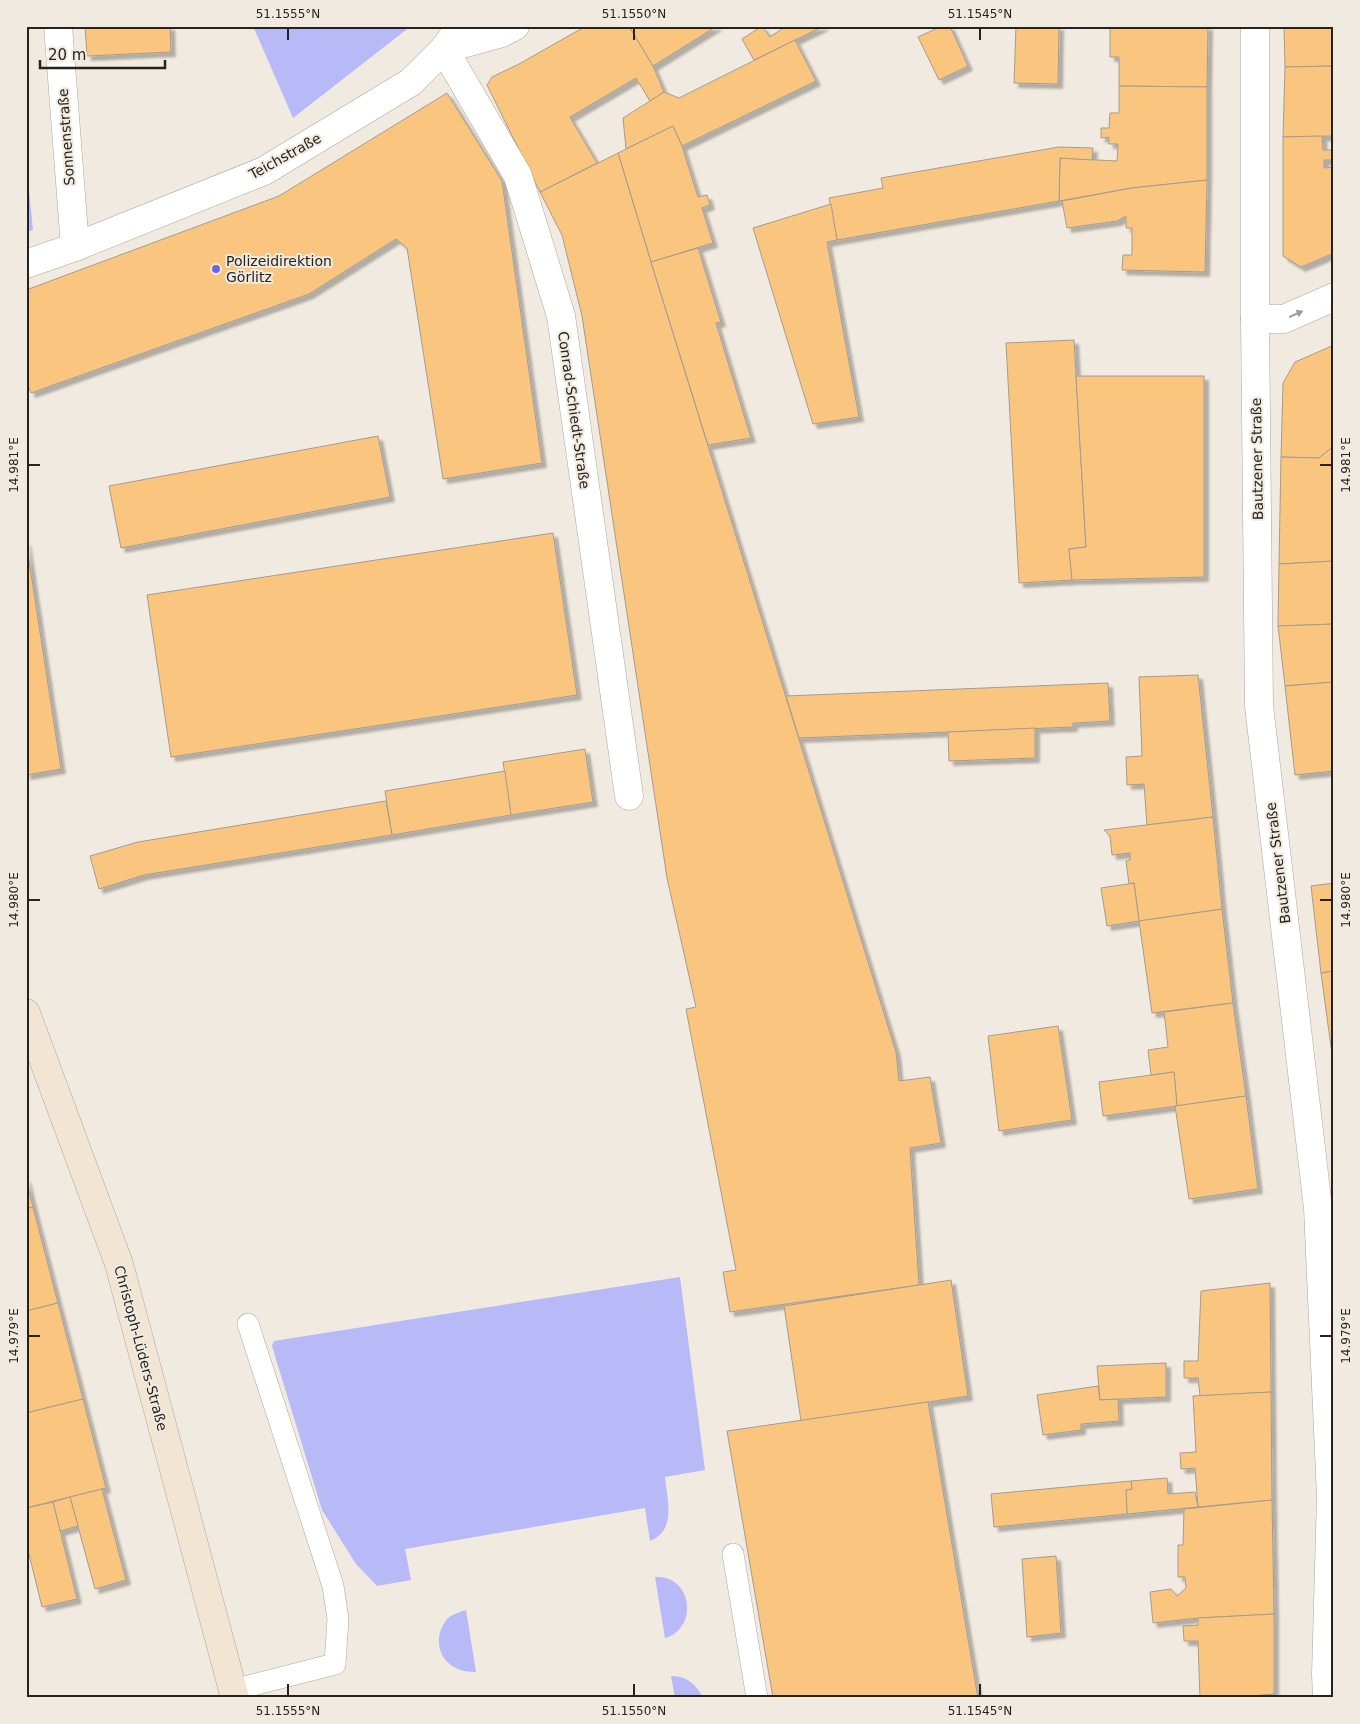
<svg xmlns="http://www.w3.org/2000/svg" width="1360" height="1724" font-family="'DejaVu Sans',sans-serif">
<style>
.green{fill:#b8b9f7}
.building{fill:#fac67f;stroke:#a39c93;filter:url(#shadow)}
.lines{fill:none;stroke-linecap:round;stroke-linejoin:round}
.lane-casing{stroke:#aea79d;stroke-width:22}
.street-casing{stroke:#aea79d;stroke-width:29}
.secondary-casing{stroke:#aea79d;stroke-width:29}
.lane{stroke:#fff;stroke-width:21}
.street{stroke:#fff;stroke-width:28}
.secondary{stroke:#f2e5d3;stroke-width:28}
.oneway{fill:#9d9c9a}
.ticks{fill:none;stroke:#26231f;stroke-width:2}
.poi-dot{fill:#6f64de;stroke:#f1eae0;stroke-width:2}
.labels{text-anchor:middle;stroke-width:4;stroke-linejoin:round;paint-order:stroke}
.street-label{font-size:14px;fill:#26231f;stroke:#f1eae0}
.poi-label{font-size:14px;fill:#26231f;stroke:#f1eae0;text-anchor:start}
.neatline{fill:none;stroke:#26231f;stroke-width:2}
.ticks-label{font-size:12px;text-anchor:middle;fill:#26231f}
</style>
<defs>
<filter id="shadow"><feDropShadow dx="4.5" dy="4.5" stdDeviation="1" flood-color="#0004"/></filter>
</defs>
<rect width="100%" height="100%" fill="#f1eae0"/>
<g class="green">
<polygon points="253,26 411,26 293,118"/>
<polygon points="26,161 33,230 26,232"/>
<path d="M680,1277L705,1470L665,1477C667,1500 677,1530 650,1541L645,1508L405,1549L411,1580L377,1586L356,1564L322,1510L272,1346L274,1341Z"/>
<path d="M655,1577C691,1574 700,1627 665,1638Z"/>
<path d="M466,1610L476,1672C453,1673 434,1657 440,1632C442,1627 444,1622 448,1618C453,1614 460,1612 466,1610Z"/>
<path d="M671,1676C687,1676 696,1684 703,1698H675Z"/>
</g>
<g class="building">
<polygon points="85,26 170,26 171,52 87,56"/>
<polygon points="586,26 629,26 653,66 664,92 650,101 636,78 570,117 597,163 540,192 487,85 492,77 519,64"/>
<polygon points="629,26 717,26 653,66"/>
<polygon points="762,26 770,37 786,26 824,26 754,60 742,39"/>
<polygon points="942,26 950,26 968,66 939,80 918,37"/>
<polygon points="1016,26 1059,26 1058,84 1014,83"/>
<polygon points="1110,26 1208,26 1207,87 1119,86 1119,57 1110,57"/>
<polygon points="1284,26 1334,26 1334,66 1285,67"/>
<polygon points="795,40 816,81 682,146 673,126 626,149 623,118 650,101 664,92 679,98"/>
<polygon points="1334,66 1334,136 1283,137 1285,67"/>
<polygon points="1119,86 1207,87 1207,180 1132,188 1059,201 1060,158 1117,161 1118,144 1109,144 1109,137 1101,138 1101,128 1109,128 1110,113 1119,113"/>
<polygon points="447,93 502,181 542,463 443,479 407,248 396,239 309,294 31,393 26,380 26,290 279,196"/>
<polygon points="673,126 682,146 698,197 707,195 710,205 702,208 713,243 651,262 618,153"/>
<polygon points="1322,136 1323,150 1333,150 1333,160 1324,160 1324,168 1334,167 1334,253 1301,267 1283,256 1283,137"/>
<polygon points="1059,147 1093,148 1092,160 1060,158 1059,201 837,240 829,198 883,188 881,178"/>
<polygon points="618,153 651,262 896,1052 899,1081 930,1077 941,1143 910,1148 919,1285 730,1312 723,1272 736,1270 686,1009 696,1007 667,878 582,316 562,235 540,192"/>
<polygon points="1207,180 1205,272 1122,270 1123,255 1132,255 1132,228 1126,228 1126,216 1117,221 1067,228 1062,201 1132,188"/>
<polygon points="831,204 837,240 827,242 859,417 813,424 753,228"/>
<polygon points="698,248 721,322 716,323 751,438 708,445 651,262"/>
<polygon points="1074,340 1086,547 1069,549 1072,580 1019,583 1006,343"/>
<polygon points="1334,345 1334,446 1319,458 1281,457 1283,383 1295,362"/>
<polygon points="1076,376 1204,376 1204,577 1072,580 1069,549 1086,547"/>
<polygon points="378,436 390,497 121,548 109,486"/>
<polygon points="1334,446 1334,561 1279,564 1281,457 1319,458"/>
<polygon points="553,533 577,695 171,757 147,595"/>
<polygon points="26,541 61,769 26,775"/>
<polygon points="1334,561 1334,624 1278,626 1279,564"/>
<polygon points="1334,624 1334,682 1285,686 1278,626"/>
<polygon points="1198,675 1213,817 1147,825 1144,784 1127,785 1126,757 1142,756 1139,677"/>
<polygon points="1334,682 1334,771 1295,775 1285,686"/>
<polygon points="1108,683 1110,721 1073,723 1073,727 799,738 786,696"/>
<polygon points="1035,728 1035,758 949,761 948,732"/>
<polygon points="585,749 593,802 511,815 503,762"/>
<polygon points="505,771 511,815 392,835 385,791"/>
<polygon points="386,801 392,835 144,875 99,889 90,856 138,842"/>
<polygon points="1213,817 1222,909 1139,921 1134,883 1129,884 1126,861 1130,860 1130,853 1112,855 1110,836 1104,830"/>
<polygon points="1134,883 1139,921 1107,926 1101,888"/>
<polygon points="1334,883 1334,971 1321,973 1311,886"/>
<polygon points="1222,909 1233,1003 1152,1013 1139,921"/>
<polygon points="1334,971 1334,1053 1332,1054 1321,973"/>
<polygon points="1233,1003 1246,1096 1177,1106 1174,1072 1151,1075 1148,1050 1168,1047 1164,1012"/>
<polygon points="1058,1026 1072,1120 999,1131 988,1036"/>
<polygon points="1174,1072 1177,1106 1103,1116 1099,1082"/>
<polygon points="1246,1096 1258,1189 1189,1199 1175,1106"/>
<polygon points="26,1178 33,1207 26,1209"/>
<polygon points="33,1207 58,1303 26,1311 26,1209"/>
<polygon points="951,1280 968,1396 801,1421 784,1306"/>
<polygon points="1270,1283 1271,1392 1200,1396 1198,1378 1184,1378 1184,1361 1198,1361 1201,1291"/>
<polygon points="58,1303 83,1399 26,1413 26,1311"/>
<polygon points="1166,1363 1166,1397 1100,1400 1097,1366"/>
<polygon points="1098,1386 1100,1400 1118,1399 1119,1421 1081,1424 1081,1430 1043,1435 1037,1395"/>
<polygon points="1271,1392 1272,1500 1198,1507 1195,1468 1181,1469 1180,1453 1196,1452 1193,1396"/>
<polygon points="83,1399 106,1488 26,1508 26,1413"/>
<polygon points="928,1402 978,1698 773,1698 727,1431"/>
<polygon points="1167,1478 1168,1494 1195,1492 1198,1507 1127,1514 1126,1490 1132,1489 1131,1481"/>
<polygon points="1131,1481 1132,1489 1126,1490 1127,1514 994,1527 991,1494"/>
<polygon points="102,1489 126,1580 95,1589 70,1497"/>
<polygon points="70,1497 78,1526 60,1531 53,1502"/>
<polygon points="1272,1500 1274,1614 1198,1618 1153,1623 1150,1592 1171,1589 1177,1596 1186,1588 1185,1577 1178,1577 1178,1545 1183,1545 1184,1509"/>
<polygon points="53,1502 77,1599 42,1607 26,1542 26,1508"/>
<polygon points="1056,1556 1061,1633 1027,1637 1022,1559"/>
<polygon points="1274,1614 1274,1694 1235,1698 1200,1698 1198,1641 1184,1641 1183,1626 1198,1625 1198,1618"/>
<polygon points="1274,1694 1274,1698 1235,1698"/>
</g>
<g class="lines">
<g class="lane-casing">
<g id="lane">
<polyline points="733,1554 757,1698"/>
<polyline points="233,1690 335,1664 338,1619 333,1586 248,1324"/>
</g>
</g>
<g class="street-casing">
<g id="street">
<polyline points="58,26 75,247"/>
<polyline points="515,26 502,33 444,49 518,176 561,316 629,796"/>
<polyline points="1255,26 1255,319 1259,706 1318,1208 1331,1497 1326,1674 1327,1698"/>
<polyline points="26,264 75,247 264,171 411,82 444,49 454,35"/>
<polyline points="1255,319 1284,319 1334,297"/>
</g>
</g>
<g class="secondary-casing">
<polyline id="secondary" points="26,1013 119,1264 235,1698"/>
</g>
<use href="#lane" class="lane"/>
<use href="#street" class="street"/>
<use href="#secondary" class="secondary"/>
</g>
<defs><path id="oneway-solid" d="M-6-.8H1V-3.2L6.5 0L1 3.2V.8H-6Z" transform="scale(1.25)"/></defs>
<use class="oneway" href="#oneway-solid" transform="translate(1296 314) rotate(-24)"/>
<path class="ticks" d="M288,28V40M634,28V40M980,28V40M28,465H40M1320,465H1332M28,900H40M1320,900H1332M28,1336H40M1320,1336H1332M288,1684V1696M634,1684V1696M980,1684V1696"/>
<circle class="poi-dot" cx="216" cy="269" r="5"/>
<g class="labels">
<g class="street-label">
<text transform="translate(66 137) rotate(-94)" y="5">Sonnenstraße</text>
<text transform="translate(285 156) rotate(-29)" y="5">Teichstraße</text>
<text transform="translate(574 410) rotate(82)" y="5">Conrad-Schiedt-Straße</text>
<text transform="translate(1257 459) rotate(-91)" y="5">Bautzener Straße</text>
<text transform="translate(1278 863) rotate(-97)" y="5">Bautzener Straße</text>
<text transform="translate(141 1348) rotate(75)" y="5">Christoph-Lüders-Straße</text>
</g>
<g class="poi-label">
<text x="226" y="266">Polizeidirektion<tspan x="226" dy="16">Görlitz</tspan></text>
</g>
</g>
<rect width="1360" height="1724" fill="none" stroke="#f1eae0" stroke-width="55"/>
<path d="M40 60v8h125v-8" fill="none" stroke="#26231f" stroke-width="2.5"/>
<text x="48" y="60" font-size="15" fill="#26231f" stroke="#f1eae0" stroke-width="4" paint-order="stroke">20 m</text>
<rect x="28" y="28" width="1304" height="1668" class="neatline"/>
<g class="ticks-label">
<text x="288" y="18">51.1555°N</text>
<text x="634" y="18">51.1550°N</text>
<text x="980" y="18">51.1545°N</text>
<text transform="translate(1346 465) rotate(-90)" y="4">14.981°E</text>
<text transform="translate(14 465) rotate(-90)" y="4">14.981°E</text>
<text transform="translate(1346 900) rotate(-90)" y="4">14.980°E</text>
<text transform="translate(14 900) rotate(-90)" y="4">14.980°E</text>
<text transform="translate(1346 1336) rotate(-90)" y="4">14.979°E</text>
<text transform="translate(14 1336) rotate(-90)" y="4">14.979°E</text>
<text x="288" y="1715">51.1555°N</text>
<text x="634" y="1715">51.1550°N</text>
<text x="980" y="1715">51.1545°N</text>
</g>
</svg>
